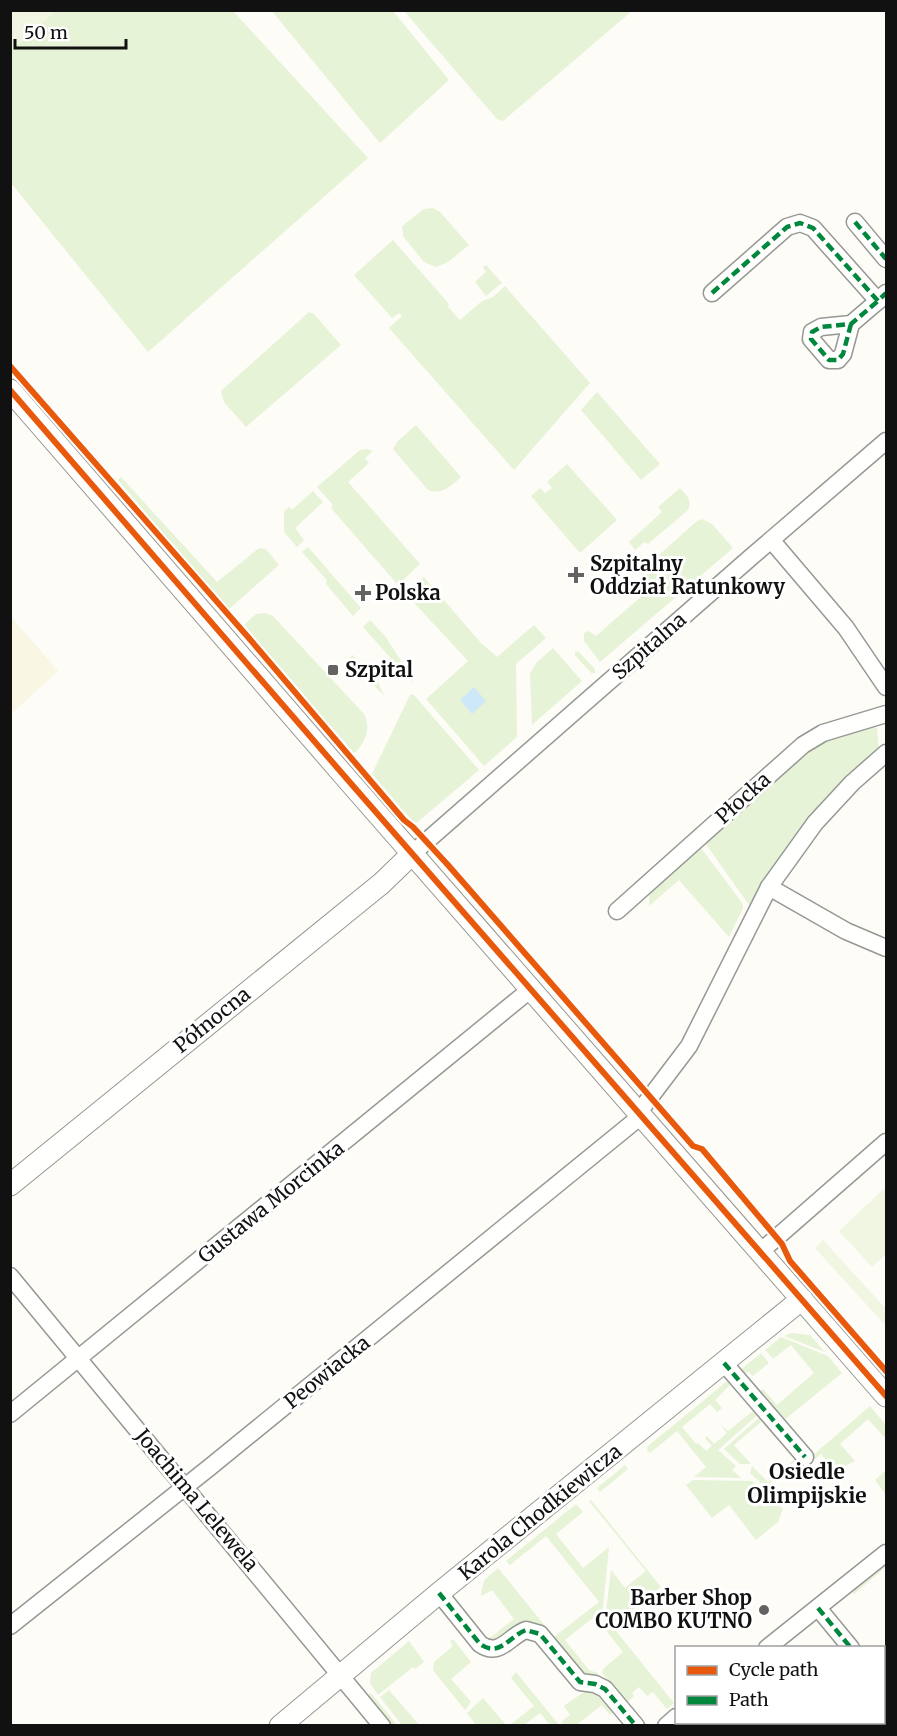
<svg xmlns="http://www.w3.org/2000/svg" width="897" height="1736" font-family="Merriweather,serif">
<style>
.farmland{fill:#f9f7e4}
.green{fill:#e7f3d7}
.pitch{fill:#f0f6e1}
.water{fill:#cde8f7}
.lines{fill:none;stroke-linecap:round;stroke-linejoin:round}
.minor-casing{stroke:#979795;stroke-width:19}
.tertiary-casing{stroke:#979795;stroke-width:23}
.minor{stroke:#fffffe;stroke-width:16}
.tertiary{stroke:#fffffe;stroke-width:21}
.quiet{stroke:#00873e;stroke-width:4.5;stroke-dasharray:9 4.5;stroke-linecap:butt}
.cycleway-casing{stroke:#fff;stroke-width:10}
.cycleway{stroke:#e8590c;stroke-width:6}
.poi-dot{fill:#646362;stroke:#fff;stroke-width:2}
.labels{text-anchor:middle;stroke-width:6;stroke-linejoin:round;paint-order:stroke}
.poi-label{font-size:20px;font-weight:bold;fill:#111;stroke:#fff;text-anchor:start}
.street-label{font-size:20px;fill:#111;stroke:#fff}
.neighbourhood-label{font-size:21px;font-weight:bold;fill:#111;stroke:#fff}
</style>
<rect width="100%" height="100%" fill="#fdfcf7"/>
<polygon class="farmland" points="11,617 58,671 11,714 10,714"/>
<g class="green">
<polygon points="56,10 233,11 368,158 148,352 11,183 11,50"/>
<polygon points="272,11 393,11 449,80 380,143"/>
<polygon points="404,11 632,11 503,121 497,119"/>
<polygon points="433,208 440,212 469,245 448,262 436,267 424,262 403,236 402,226 424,209"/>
<polygon points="393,240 449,304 448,307 460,320 482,301 493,297 505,286 590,383 514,470 389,328 402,316 399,313 392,318 354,275"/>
<polygon points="486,265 502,283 486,296 475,282 486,272 483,267"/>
<polygon points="309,312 314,314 341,345 246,427 224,402 221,391"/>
<polygon points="597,392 660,464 641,480 581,410"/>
<path d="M416,425L461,477C450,487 442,495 428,490L393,449L397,442Z"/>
<polygon points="367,449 373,451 365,458 369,463 348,482 420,564 398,585 331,508 333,505 317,487 360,450"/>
<polygon points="567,464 617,520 580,553 531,496 540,488 545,493 552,488 547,482"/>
<polygon points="121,477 217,582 259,548 266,549 279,565 228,610 118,480"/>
<path d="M680,488C686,495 693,500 688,510L648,544L644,542L635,550L629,542L662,512L658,507Z"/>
<polygon points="313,491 323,502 295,528 304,540 297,547 284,532 284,512 289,507 292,510"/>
<polygon points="702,519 712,524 733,548 600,662 584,641 584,633 589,631 596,636 651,588 640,572 697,521"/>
<polygon points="308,547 361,608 353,616 326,584 327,580 302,552"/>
<polygon points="424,577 481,643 497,657 534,625 546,638 516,664 517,737 484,766 426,699 468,661 406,594"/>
<path d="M265,613L273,616L364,714C371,729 366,740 356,752L354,753L244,625L256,614Z"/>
<polygon points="370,620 385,636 413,680 411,681 363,627"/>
<polygon points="553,648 582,681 532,725 530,674 536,663"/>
<polygon points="578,651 595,669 595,673 591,673 575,655 575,652"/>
<polygon points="353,655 378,682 384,696 349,658"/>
<polygon points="413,694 479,770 415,824 372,774 410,695"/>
<polygon points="873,723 874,727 877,728 879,751 752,906 749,905 705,843 820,740"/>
<polygon points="698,844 743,904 743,908 729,937 679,880 649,906 650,888"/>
<polygon points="791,1333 810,1335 825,1352 784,1336"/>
<polygon points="781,1337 828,1356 842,1373 783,1421 812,1456 870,1406 886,1425 886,1439 868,1419 840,1444 855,1461 835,1471 821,1454 815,1459 812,1459 758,1392 763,1389 777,1405 814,1373 791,1345 773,1359 765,1350"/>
<polygon points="761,1353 769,1363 753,1376 748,1372 740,1376 738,1372"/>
<polygon points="731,1378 739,1391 738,1393 730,1385 715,1400 722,1408 717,1412 710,1404 682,1427 696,1444 698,1443 706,1451 712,1446 705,1438 707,1436 714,1444 727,1433 720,1424 728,1431 753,1411 746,1402 749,1402 761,1412 718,1450 736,1466 732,1470 741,1478 694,1477 706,1467 677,1431 650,1453 647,1450 648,1446"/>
<polygon points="761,1416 793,1455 762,1421 734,1445 751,1464 740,1464 724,1449"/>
<polygon points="795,1459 796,1460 765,1487 750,1473 752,1466 768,1482"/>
<polygon points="625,1465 628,1469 600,1492 597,1488"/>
<polygon points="886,1470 886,1495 875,1480"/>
<polygon points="693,1480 752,1481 783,1509 778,1522 756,1540 729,1505 712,1518 686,1485"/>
<polygon points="591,1500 661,1587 612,1626 674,1703 667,1709 653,1692 647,1696 639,1687 632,1693 634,1696 627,1703 602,1673 603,1669 623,1652 604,1628 611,1570 625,1588 646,1571 589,1501"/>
<path d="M576,1504L583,1512L556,1534L583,1568L609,1547L601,1627L593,1618L565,1640L589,1670L598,1673L594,1676L582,1674L542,1626C524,1616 505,1636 490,1645L487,1640L514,1619L492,1590L482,1596L481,1594L484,1580L498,1568L554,1637L599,1602L546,1536L510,1565L506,1561Z"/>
<polygon points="886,1561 886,1567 854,1594 851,1590"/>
<polygon points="453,1639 471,1662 451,1679 471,1702 465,1710 433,1670 434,1662 453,1646 450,1641"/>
<polygon points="409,1641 424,1662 415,1669 413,1667 378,1695 370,1683 371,1673"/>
<polygon points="516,1672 559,1725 550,1725 540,1713 524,1725 510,1725 534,1706 511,1678"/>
<polygon points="389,1690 419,1725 402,1725 380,1697"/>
<polygon points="585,1691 600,1692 617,1709 610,1715 602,1705 576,1725 564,1725 561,1722 570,1715 564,1706"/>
<polygon points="371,1693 397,1725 392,1725 368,1695"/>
<polygon points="483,1698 506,1725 476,1725 467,1713"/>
</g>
<g class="pitch">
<polygon points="11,10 56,10 56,11 11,50"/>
<polygon points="886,1187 886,1254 872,1267 839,1231"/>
<polygon points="823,1240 886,1309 886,1326 815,1248"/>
</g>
<polygon class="water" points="474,687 486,701 472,714 460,700"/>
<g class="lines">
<g class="minor-casing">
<g id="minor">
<polyline points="855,222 886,259"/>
<polyline points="712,293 787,227 800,223 813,228 878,301 886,293"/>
<polyline points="851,324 843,354 838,360 829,360 811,339 812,332 821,327 851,324 878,301"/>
<polyline points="772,541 846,628 886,687"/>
<polyline points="413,853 750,558 886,441"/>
<polyline points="769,887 846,931 886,948"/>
<polyline points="617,911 803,745 823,733 886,714"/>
<polyline points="639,1112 689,1046 769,887 815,823 852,783 886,753"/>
<polyline points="760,1252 886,1142"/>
<polyline points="10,1276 382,1726"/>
<polyline points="724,1363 805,1457"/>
<polyline points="10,1414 531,989"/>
<path d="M439,1593L480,1644C500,1658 509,1636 526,1630L540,1634L580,1682L595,1684L605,1689L636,1726"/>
<polyline points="818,1608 851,1648"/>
<polyline points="10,1626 210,1467 641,1116"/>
<polyline points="767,1648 886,1553"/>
<polyline points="666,1726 676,1717"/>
<polyline points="876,1726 877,1722"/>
</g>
</g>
<g class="tertiary-casing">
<g id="tertiary">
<polyline points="10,390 347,779 886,1396"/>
<polyline points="10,1185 382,883 413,853"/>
<polyline points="280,1726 439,1593 802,1299"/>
</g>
</g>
<use href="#minor" class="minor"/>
<use href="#tertiary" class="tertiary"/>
<g class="quiet">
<polyline points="855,222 886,259"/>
<polyline points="712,293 787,227 800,223 813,228 878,301 886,293"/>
<polyline points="851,324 843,354 838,360 829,360 811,339 812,332 821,327 851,324 878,301"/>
<polyline points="724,1363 805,1457"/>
<path d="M439,1593L480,1644C500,1658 509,1636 526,1630L540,1634L580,1682L595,1684L605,1689L636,1726"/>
<polyline points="818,1608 851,1648"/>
<polyline points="876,1726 877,1722"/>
</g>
<g class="cycleway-casing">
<g id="cycleway">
<polyline points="10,366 248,637 404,820 413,827 448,865 693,1146 702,1149 782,1244 790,1261 886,1371"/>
<polyline points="10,390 347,779 886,1396"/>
</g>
</g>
<use href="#cycleway" class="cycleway"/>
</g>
<g class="poi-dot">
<path d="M573 566h6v6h6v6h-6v6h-6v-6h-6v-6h6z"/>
<path d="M360 584h6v6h6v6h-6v6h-6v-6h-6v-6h6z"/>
<rect x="327" y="664" width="12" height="12" rx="3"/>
<circle cx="764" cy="1610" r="6"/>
</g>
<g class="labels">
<g class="poi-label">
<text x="590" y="571">Szpitalny<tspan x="590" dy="23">Oddział Ratunkowy</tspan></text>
<text x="375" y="600">Polska</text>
<text x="345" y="677">Szpital</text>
<text x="752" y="1605" text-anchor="end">Barber Shop<tspan x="752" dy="23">COMBO KUTNO</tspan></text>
</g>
<g class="street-label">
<text transform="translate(649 646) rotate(-41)" y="7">Szpitalna</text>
<text transform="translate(743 798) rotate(-42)" y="7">Płocka</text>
<text transform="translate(212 1020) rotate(-39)" y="7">Północna</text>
<text transform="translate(271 1202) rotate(-39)" y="7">Gustawa Morcinka</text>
<text transform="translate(327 1372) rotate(-39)" y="7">Peowiacka</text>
<text transform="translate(197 1500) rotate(50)" y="7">Joachima Lelewela</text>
<text transform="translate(540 1512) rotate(-39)" y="7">Karola Chodkiewicza</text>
</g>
<g class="neighbourhood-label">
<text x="807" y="1479">Osiedle<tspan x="807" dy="24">Olimpijskie</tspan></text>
</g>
</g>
<rect width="897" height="1736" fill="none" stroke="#111111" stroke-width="24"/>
<rect x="675" y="1646" width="210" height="78" fill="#ffffff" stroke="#a0a0a0" stroke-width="1.5"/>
<rect x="687" y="1666" width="30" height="9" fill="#e8590c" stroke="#a0a0a0" stroke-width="1.5"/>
<text x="729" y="1676" font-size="18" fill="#111111">Cycle path</text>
<rect x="687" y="1696" width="30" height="9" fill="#00873e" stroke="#a0a0a0" stroke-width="1.5"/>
<text x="729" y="1706" font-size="18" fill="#111111">Path</text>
<path d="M15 39v9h111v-9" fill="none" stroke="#111111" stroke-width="3"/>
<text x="24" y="39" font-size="18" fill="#111111" stroke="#ffffff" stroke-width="4.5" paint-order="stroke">50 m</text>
</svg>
